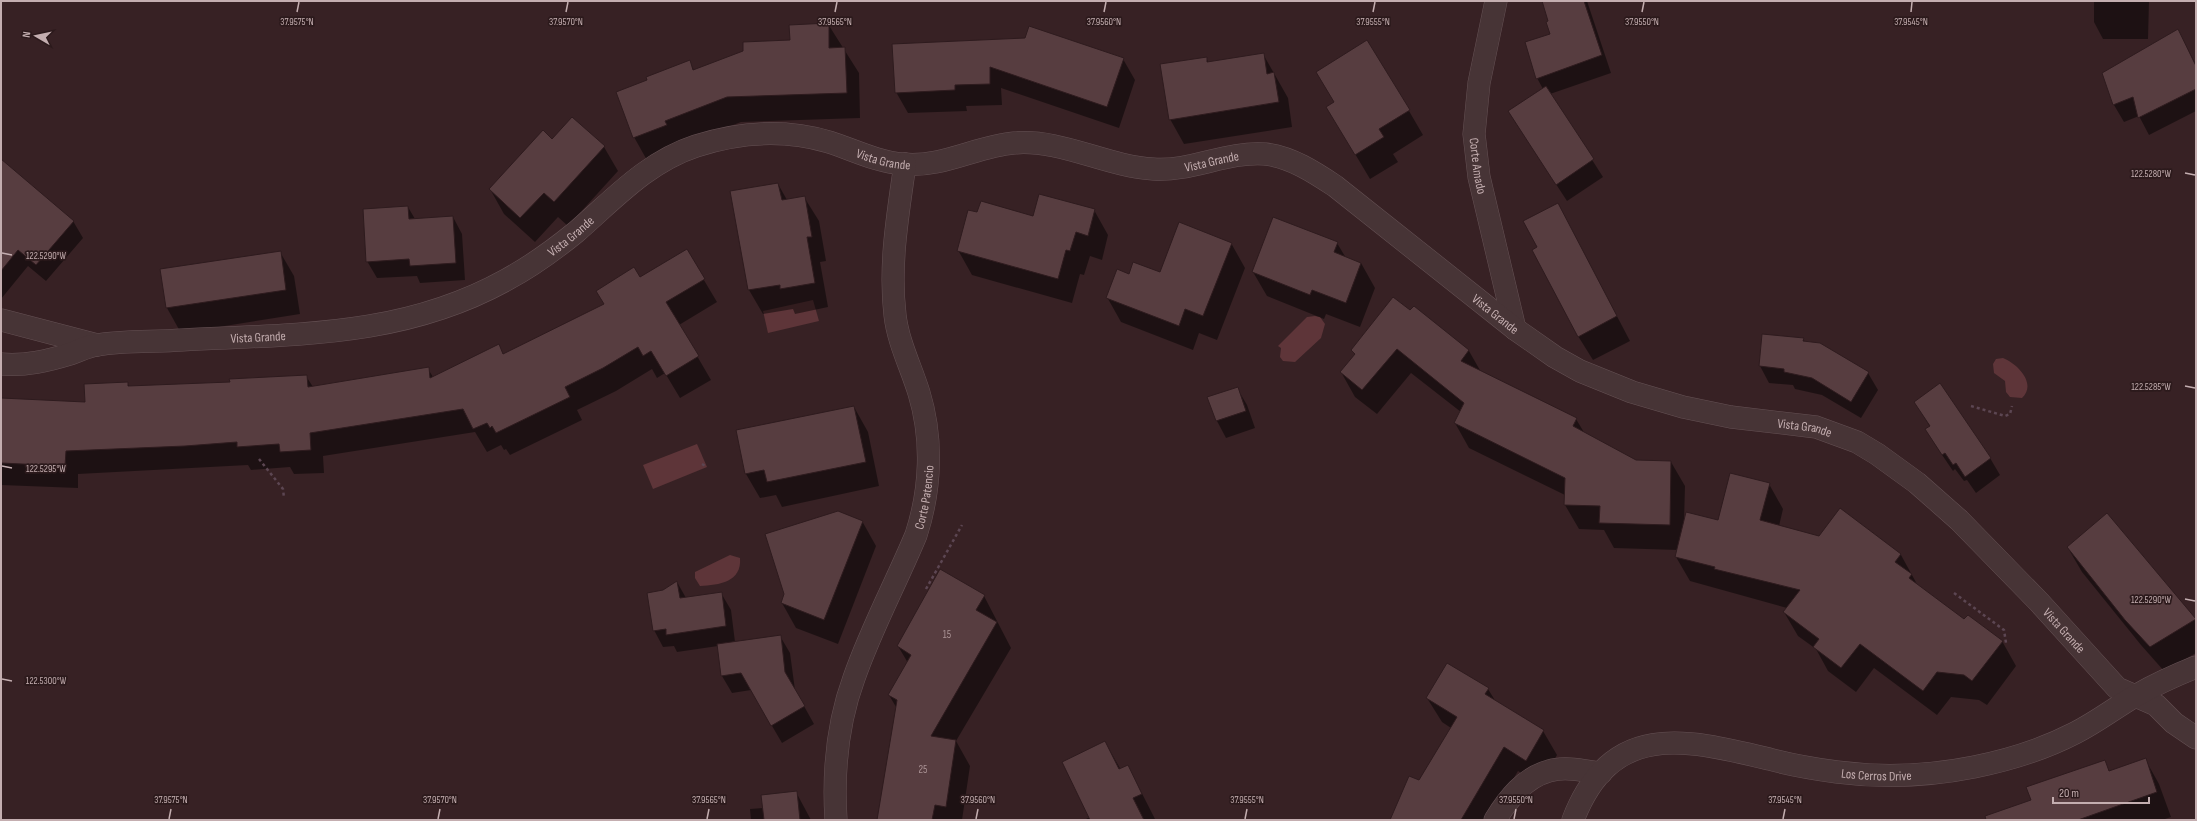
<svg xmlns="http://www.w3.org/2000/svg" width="2197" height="821" font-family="'Sofia Sans Condensed',sans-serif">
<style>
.water{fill:#5e3539}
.shadow{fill:#0007}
.building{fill:#573d40;stroke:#2e1b1e}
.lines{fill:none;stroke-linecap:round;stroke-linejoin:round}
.minor-casing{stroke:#655154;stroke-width:23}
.path{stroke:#5c4652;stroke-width:2.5;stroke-dasharray:3 3;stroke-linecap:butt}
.minor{stroke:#473436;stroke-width:22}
.ticks{fill:none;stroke:#c4aeb0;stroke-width:1.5}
.labels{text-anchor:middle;stroke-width:3.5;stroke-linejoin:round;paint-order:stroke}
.number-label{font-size:11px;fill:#a99294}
.street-label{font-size:13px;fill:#c4aeb0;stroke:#2c1a1c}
.ticks-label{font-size:10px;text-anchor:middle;fill:#c4aeb0;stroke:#2c1a1c;stroke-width:3.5;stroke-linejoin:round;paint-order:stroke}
</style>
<rect width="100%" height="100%" fill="#372124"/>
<g class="water">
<polygon points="813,300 819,321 768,333 763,311"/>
<polygon points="1315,316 1320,317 1325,324 1321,338 1295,362 1283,361 1280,357 1281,348 1278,346 1307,317"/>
<path d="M2003,358C2018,364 2037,384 2022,398L2010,397L2006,392L2005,381L1994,373L1993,364L1996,359Z"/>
<polygon points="697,444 707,467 653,489 643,465"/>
<path d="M730,555L740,558C742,582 719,585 700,586L695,578V572Z"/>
</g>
<g class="shadow">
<polygon points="1543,1 1587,1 1611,73 1550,94 1603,177 1567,201 1509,112 1543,89 1537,78 1551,34 1550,22"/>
<polygon points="2094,1 2149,1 2148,39 2103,39 2094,22"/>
<polygon points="828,24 859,73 860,118 741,122 678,146 648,162 634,137 648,81 689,62 694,70 791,41"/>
<polygon points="2178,30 2196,65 2196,111 2149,135 2139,116 2124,122 2114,105 2104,73"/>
<polygon points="893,45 1123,59 1135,80 1119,128 1001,88 1002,105 966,106 967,111 908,113 896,92"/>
<polygon points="1263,54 1288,98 1292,127 1184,144 1170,119 1206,58 1209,63"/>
<polygon points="1409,111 1423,135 1393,154 1398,162 1370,179 1342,132"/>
<polygon points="553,140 604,147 618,171 568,226 558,217 535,242 504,214 490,189"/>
<polygon points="1,161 73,221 83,238 46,281 28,266 1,299"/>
<polygon points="778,184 787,200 804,197 819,221 826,261 820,262 828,307 795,314 793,309 763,314 749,290 731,192"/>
<polygon points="1558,204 1630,341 1593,360 1578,336 1538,247"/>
<polygon points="408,207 415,219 453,217 462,234 465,280 420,283 417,276 377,278 367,261"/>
<polygon points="1094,210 1108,235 1102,260 1090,256 1084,275 1080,274 1072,303 972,275 958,250 1033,217"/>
<polygon points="1231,243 1245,268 1217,340 1199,333 1193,350 1121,322 1107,297 1129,275 1160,274"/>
<polygon points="1337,243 1346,258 1361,263 1375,288 1360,327 1326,314 1324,319 1267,296 1253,272"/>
<polygon points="686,250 717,302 679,325 711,380 680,398 665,373 657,378 652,369 616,391 577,410 582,420 510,455 506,449 504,450 501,445 487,452 475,432 323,456 324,473 294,474 290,467 251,470 248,465 78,474 78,488 1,485 1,399 86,403 127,383 130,387 231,383 306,376 313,387 428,369 433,377 498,345 504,355 605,305 640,278"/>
<polygon points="280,252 294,276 300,314 181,333 167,308 161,270"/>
<polygon points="1414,307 1469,351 1481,372 1576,419 1585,434 1636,461 1671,462 1685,486 1684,522 1719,521 1769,484 1783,509 1779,526 1819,537 1840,509 1901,555 1918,586 1964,620 2002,641 2016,666 1987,705 1979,700 1951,697 1937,715 1874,668 1856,692 1828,671 1816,649 1798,636 1784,612 1787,608 1690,581 1676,557 1678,550 1614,548 1604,530 1579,529 1565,505 1565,495 1469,448 1455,423 1461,412 1411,373 1377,414 1355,397 1341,372 1355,355 1352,350"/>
<polygon points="1803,339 1805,342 1868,373 1878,390 1861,418 1822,395 1795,389 1793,385 1769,383 1760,366"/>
<polygon points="1237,388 1247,405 1255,428 1226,438 1217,421 1209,397"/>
<polygon points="1915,402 1990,458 2000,475 1976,493 1967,480 1964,481 1955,469 1953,471 1936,446 1926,429 1930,427"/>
<polygon points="854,407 868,432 879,486 782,507 776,495 760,498 746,474 737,431"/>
<polygon points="2107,515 2196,620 2196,653 2164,671 2141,645 2082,572 2068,548"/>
<polygon points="862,521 876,546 838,644 796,628 782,603 785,594"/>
<polygon points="677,582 686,598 721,593 731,610 735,642 780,636 790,653 795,690 814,724 782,743 751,690 732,693 722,676 718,646 677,652 674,646 663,647 654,630 664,591"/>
<polygon points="984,596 1011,648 956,741 970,766 962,820 878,820 896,707 889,695 908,663 898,646"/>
<polygon points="1488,689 1496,702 1543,731 1557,755 1540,785 1518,771 1489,820 1391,820 1420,781 1451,728 1442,722 1427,698"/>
<polygon points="1105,742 1121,770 1128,766 1155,819 1084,820 1090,817"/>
<polygon points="2145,759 2159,784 2171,817 2162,820 2026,820 2032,801 2104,762 2110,772"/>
<polygon points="796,792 811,820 751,820 750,809 763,808"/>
</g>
<g class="building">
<polygon points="1542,1 1584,1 1602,55 1536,79 1525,42 1550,34 1546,22 1548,21"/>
<polygon points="829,23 829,48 845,47 847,93 727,97 665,121 667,125 633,138 616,92 647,80 646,77 690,60 693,70 743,51 743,42 790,40 789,25"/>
<polygon points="1029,26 1124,58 1107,107 990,67 990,84 955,85 955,90 895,93 892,44 1025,38"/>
<polygon points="2178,29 2196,66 2196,89 2138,118 2133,97 2113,105 2102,73"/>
<polygon points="1367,40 1410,110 1379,129 1384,137 1355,155 1326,107 1334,102 1316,72"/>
<polygon points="1264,53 1267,74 1274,72 1279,102 1169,120 1160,64 1207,57 1207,62"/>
<polygon points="1546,86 1594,159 1556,185 1508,111"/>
<polygon points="572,117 605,146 554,202 544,193 520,218 489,189 543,130 552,139"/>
<polygon points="1,159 74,221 36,265 18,250 1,271"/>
<polygon points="778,183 782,200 805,196 812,237 807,237 815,283 780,289 780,285 748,290 730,191"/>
<polygon points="1039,194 1095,209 1088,236 1076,232 1070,251 1066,250 1058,279 957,251 968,210 977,212 981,201 1033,216"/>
<polygon points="1558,203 1617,316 1578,337 1532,250 1537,247 1523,221"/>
<polygon points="408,206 409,219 453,216 456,263 410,266 409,259 366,262 363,209"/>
<polygon points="1273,217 1338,242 1334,252 1361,263 1346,303 1312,290 1310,295 1252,272"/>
<polygon points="1179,222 1232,243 1203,316 1185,309 1179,326 1106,298 1117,269 1129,274 1133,262 1160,272"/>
<polygon points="687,249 705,279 666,302 699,356 666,376 651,351 643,356 638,347 603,368 565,387 570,397 496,433 492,426 490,428 487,423 473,429 463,409 310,433 311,450 280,452 279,444 237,447 237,442 185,446 66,451 65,466 1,463 1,398 85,402 84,384 128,382 128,386 230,382 229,379 307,375 308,387 429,367 430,378 499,344 503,354 604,304 596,291 634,267 640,277"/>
<polygon points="281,251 286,290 166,308 160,269"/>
<polygon points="1393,297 1410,310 1414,306 1469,350 1461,361 1577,418 1573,426 1636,460 1671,461 1670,525 1599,523 1600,506 1564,505 1565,478 1454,423 1464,403 1397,349 1362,390 1340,372 1355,354 1351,350"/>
<polygon points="1762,334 1804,338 1803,341 1820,343 1869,372 1851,402 1812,378 1784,372 1784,369 1759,366"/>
<polygon points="1940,383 1991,458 1965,477 1956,463 1953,465 1945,453 1942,455 1925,429 1930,426 1914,402"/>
<polygon points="1238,387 1246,411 1216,421 1207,397"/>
<polygon points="854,406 866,462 767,482 764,470 745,474 736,430"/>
<polygon points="1730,473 1770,483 1760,520 1819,536 1840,508 1901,554 1895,562 1912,574 1909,578 1964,619 1968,615 2003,641 1972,681 1964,675 1937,672 1923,691 1860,644 1841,668 1813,647 1819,639 1783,612 1800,590 1714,569 1715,567 1675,557 1686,512 1718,520"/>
<polygon points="838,511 863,521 824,620 781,603 784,594 765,534"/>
<polygon points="2107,513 2196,619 2150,647 2125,620 2067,547"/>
<polygon points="940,569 985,595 976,610 997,622 931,736 956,740 946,807 935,805 932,820 877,820 897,700 888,695 911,655 897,646"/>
<polygon points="677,581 680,598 722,592 726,626 666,635 666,629 653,631 647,593 663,590"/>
<polygon points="781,635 785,672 805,706 771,726 741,673 721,676 717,644"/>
<polygon points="1447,663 1489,688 1485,694 1544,730 1526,761 1504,747 1461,820 1390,820 1409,776 1419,780 1457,717 1426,698"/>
<polygon points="1105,741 1119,769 1128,765 1142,794 1133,798 1144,820 1090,820 1062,762"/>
<polygon points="2146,758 2157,792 2078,820 1986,820 1985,816 2031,800 2026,787 2105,760 2109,771"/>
<polygon points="797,791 800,820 764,820 761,795"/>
</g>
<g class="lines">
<g class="minor-casing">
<g id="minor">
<path id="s1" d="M1496,1L1479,83L1474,134L1479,177L1515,329"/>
<polyline points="1,320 97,345"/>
<path id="s2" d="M1,364C26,366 47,361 70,354C79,351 88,346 97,345C122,340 156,342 182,340C297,334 403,337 506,280C532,266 554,250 576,232C614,199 647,162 696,146C739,132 785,129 829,142C854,150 877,162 903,164C942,168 977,146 1014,143C1062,139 1105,166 1153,169C1191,172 1227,151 1265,154C1291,157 1314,172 1335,186L1515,329L1555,357L1580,371L1632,392L1683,407L1731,417L1816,427L1857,442L1877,454L1917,483L1959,520L2039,602L2117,688L2156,705L2174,723L2196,738"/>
<path id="s3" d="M836,820C833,772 837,724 854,678C871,629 896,583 916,535C931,489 933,439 919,393C911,367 898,342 895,315C889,264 898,214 905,164"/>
<path d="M1495,820C1508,799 1524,778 1549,771C1565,766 1585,771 1601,773"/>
<path id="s4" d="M1573,820C1611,720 1686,739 1769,759C1791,765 1815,769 1837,772C1883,778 1929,776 1974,767C2009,760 2044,749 2075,733C2097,722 2116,707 2137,695C2156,684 2176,675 2196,667"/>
</g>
</g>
<g class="path">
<polyline points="1971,406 2005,416 2010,414 2012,406"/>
<polyline points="259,459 283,489 284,498"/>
<polyline points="702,464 707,467"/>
<polyline points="926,589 962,525"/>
<polyline points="1954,593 2004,630 2006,643"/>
</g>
<use href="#minor" class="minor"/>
</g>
<path class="ticks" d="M297,12L299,2M566,12L568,2M835,12L837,2M1104,12L1106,2M1373,12L1375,2M1642,12L1644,2M1911,12L1912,2M2185,173L2195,175M2,253L12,255M2185,386L2195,388M2,466L12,468M2185,599L2195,601M2,679L12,681M169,819L171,809M438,819L440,809M707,819L709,809M976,819L978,809M1245,819L1247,809M1514,819L1516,809M1783,819L1785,809"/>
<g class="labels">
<g class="number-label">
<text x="947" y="638">15</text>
<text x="923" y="773">25</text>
</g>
<g class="street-label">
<text dy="5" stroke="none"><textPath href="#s2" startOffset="943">Vista Grande</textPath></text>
<text dy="5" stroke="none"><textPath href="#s2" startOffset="1278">Vista Grande</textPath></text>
<text dy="5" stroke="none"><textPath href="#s1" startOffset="167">Corte Amado</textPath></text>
<text dy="5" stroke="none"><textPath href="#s2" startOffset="595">Vista Grande</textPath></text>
<text dy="5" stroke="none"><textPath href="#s2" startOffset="1615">Vista Grande</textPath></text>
<text dy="5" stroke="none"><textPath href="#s2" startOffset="260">Vista Grande</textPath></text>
<text dy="5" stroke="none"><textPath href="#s2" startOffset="1950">Vista Grande</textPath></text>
<text dy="5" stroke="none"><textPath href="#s3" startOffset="339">Corte Patencio</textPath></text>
<text dy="5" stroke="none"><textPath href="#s2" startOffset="2286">Vista Grande</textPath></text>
<text dy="5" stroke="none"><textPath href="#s4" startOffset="342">Los Cerros Drive</textPath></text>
</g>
</g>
<g class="ticks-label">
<text x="297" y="25">37.9575°N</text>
<text x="566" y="25">37.9570°N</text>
<text x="835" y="25">37.9565°N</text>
<text x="1104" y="25">37.9560°N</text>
<text x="1373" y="25">37.9555°N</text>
<text x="1642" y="25">37.9550°N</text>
<text x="1911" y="25">37.9545°N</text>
<text x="2151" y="177">122.5280°W</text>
<text x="46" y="259">122.5290°W</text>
<text x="2151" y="390">122.5285°W</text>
<text x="46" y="472">122.5295°W</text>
<text x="2151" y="603">122.5290°W</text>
<text x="46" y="684">122.5300°W</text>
<text x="171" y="803">37.9575°N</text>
<text x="440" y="803">37.9570°N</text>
<text x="709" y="803">37.9565°N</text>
<text x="978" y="803">37.9560°N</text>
<text x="1247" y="803">37.9555°N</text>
<text x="1516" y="803">37.9550°N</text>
<text x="1785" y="803">37.9545°N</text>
</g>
<rect width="2197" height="821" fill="none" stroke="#c4aeb0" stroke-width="4"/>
<g transform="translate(36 36) rotate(279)" stroke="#2c1a1c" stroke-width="3" paint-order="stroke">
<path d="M0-3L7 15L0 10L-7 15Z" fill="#c4aeb0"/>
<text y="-6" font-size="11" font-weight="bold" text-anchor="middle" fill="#c4aeb0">N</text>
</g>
<path d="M2053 797v6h96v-6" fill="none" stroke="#c4aeb0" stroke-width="2"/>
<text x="2059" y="797" font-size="12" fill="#c4aeb0" stroke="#2c1a1c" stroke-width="3" paint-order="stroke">20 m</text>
</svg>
